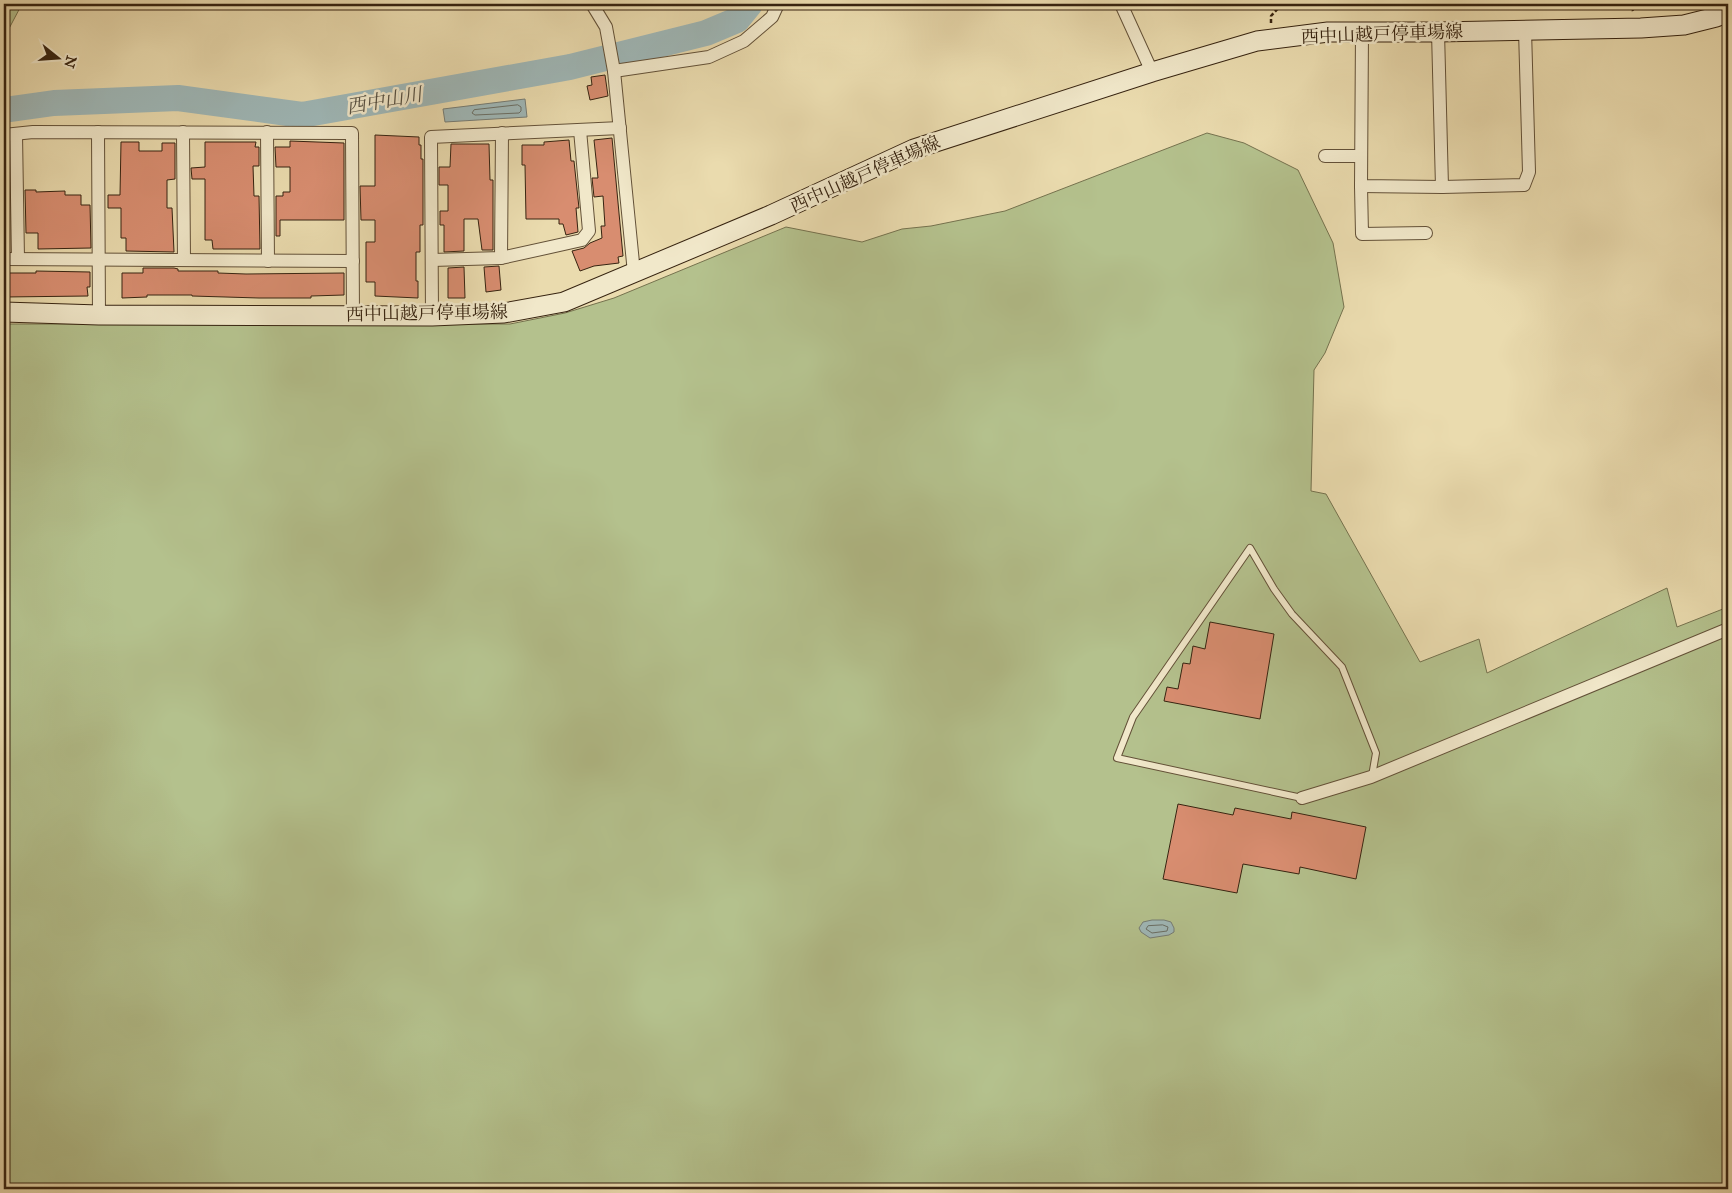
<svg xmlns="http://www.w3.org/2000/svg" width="1732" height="1193" font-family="'IM FELL Great Primer','Noto Serif JP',serif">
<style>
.green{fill:#b4c18d;stroke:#75724e}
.water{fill:#9fb8b8;stroke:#757c75}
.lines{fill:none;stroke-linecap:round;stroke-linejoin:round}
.shore{stroke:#6a6e64;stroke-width:1}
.river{stroke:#9fb8b8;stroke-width:26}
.building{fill:#d88d70;stroke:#362310}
.lane-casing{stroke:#635138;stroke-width:8}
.street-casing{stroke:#635138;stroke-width:14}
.secondary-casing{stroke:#362310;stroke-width:21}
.path{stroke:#362310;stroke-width:2.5;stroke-dasharray:4 2.5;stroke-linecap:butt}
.lane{stroke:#f1e8ca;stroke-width:6}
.street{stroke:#f1e8ca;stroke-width:12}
.secondary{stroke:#f1e8ca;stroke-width:19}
.labels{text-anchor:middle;stroke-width:5;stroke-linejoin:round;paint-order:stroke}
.street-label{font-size:18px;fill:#362310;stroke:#f1e8ca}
.water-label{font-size:19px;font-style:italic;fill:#565042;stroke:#f1e8ca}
</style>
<rect width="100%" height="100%" fill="#eadbae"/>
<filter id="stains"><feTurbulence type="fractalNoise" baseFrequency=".004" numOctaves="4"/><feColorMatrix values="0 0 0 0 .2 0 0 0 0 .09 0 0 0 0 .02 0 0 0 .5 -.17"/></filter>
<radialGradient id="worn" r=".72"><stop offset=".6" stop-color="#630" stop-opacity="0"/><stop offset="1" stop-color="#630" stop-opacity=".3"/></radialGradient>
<g class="green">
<polygon points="4,4 22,4 4,38"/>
<polygon points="1207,133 1244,143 1298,170 1333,243 1344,307 1325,353 1314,370 1311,491 1326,494 1420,662 1479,639 1487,673 1667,588 1677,627 1728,607 1728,1189 4,1189 4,324 510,324 565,313 614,298 786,227 862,242 902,229 931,226 1005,211"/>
</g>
<g class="water">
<polygon points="525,99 527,117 445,122 443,109"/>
<polygon points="1152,920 1164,920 1171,922 1174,928 1174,932 1169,935 1150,938 1141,932 1139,928 1143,922"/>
</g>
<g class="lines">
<g class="shore">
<polygon points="518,105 521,107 521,111 519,113 475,115 472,113 474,110"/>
<polygon points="1163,925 1168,927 1167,931 1152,933 1146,929 1148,926"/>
</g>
<polyline class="river" points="4,110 54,103 178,98 302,115 570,67 706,33 737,20 750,4"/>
</g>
<g class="building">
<polygon points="605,75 608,96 590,100 587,86 592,85 591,77"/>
<polygon points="375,135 419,137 419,145 421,145 421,159 423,159 423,225 420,225 420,252 416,252 416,281 418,281 418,298 375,296 375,282 366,282 366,242 375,242 375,220 361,220 360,186 375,186"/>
<polygon points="612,138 623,256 618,257 619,263 594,266 580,271 572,251 584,248 590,243 602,238 601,226 605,226 603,196 594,197 592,178 598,178 594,140"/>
<polygon points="569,140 571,161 574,161 576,180 579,208 576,208 578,232 566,235 563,224 559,224 559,219 526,219 525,165 522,165 522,145 544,145 544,142"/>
<polygon points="290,141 344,143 344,220 280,220 280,236 276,236 276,196 283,196 283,192 290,192 290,167 276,167 275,147 290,147"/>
<polygon points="121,142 139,142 139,151 162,151 162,143 175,143 175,179 167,180 167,208 172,208 174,252 126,251 126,238 121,238 121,208 108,208 108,195 120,195"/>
<polygon points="205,142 256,142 255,147 259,147 259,166 253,166 254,196 259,196 260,249 213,249 212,240 205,240 205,179 192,179 191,168 205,167"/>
<polygon points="451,144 489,144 490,180 493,180 493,250 482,250 478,219 464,219 464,251 444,252 444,225 440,225 440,211 448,211 448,185 439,185 439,167 450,167"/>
<rect x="4" y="190" width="5" height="43"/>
<polygon points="25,190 36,190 36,192 65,191 65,195 81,195 81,205 90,205 91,248 38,249 38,233 26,233"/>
<polygon points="499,266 501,290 486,292 484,267"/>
<polygon points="464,267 465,298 448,298 448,268"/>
<polygon points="143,268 174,268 178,269 178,271 218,271 218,273 246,274 344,273 344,295 311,296 311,298 259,298 192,296 192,295 147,295 147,297 122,298 122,273 143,273"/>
<polygon points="36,271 90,272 90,287 87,287 88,296 4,297 4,273 36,273"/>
<polygon points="1210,622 1274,634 1260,719 1164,701 1167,687 1178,689 1183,663 1190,664 1193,646 1205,649"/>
<polygon points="1178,804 1233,815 1235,808 1291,819 1292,812 1366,827 1356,879 1300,867 1299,874 1243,864 1237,893 1163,879"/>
</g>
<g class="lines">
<g class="lane-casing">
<polyline id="lane" points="1302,798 1117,758 1133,717 1250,548 1274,589 1292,614 1342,667 1376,753 1372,776"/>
</g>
<g class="street-casing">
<g id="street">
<polyline points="592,4 606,27 614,71 634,273"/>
<polyline points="1121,4 1152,72"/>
<polyline points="1362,32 1361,186 1442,187 1524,185 1529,172 1525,30"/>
<polyline points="1438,32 1442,187"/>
<polyline points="614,71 709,57 744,41 772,17 778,4"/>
<polyline points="98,132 99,315"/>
<polyline points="183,132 184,260"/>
<polyline points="267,132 268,261"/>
<polyline points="16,134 18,259"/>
<polyline points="4,135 33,132 352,133 353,315"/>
<polyline points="1325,156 1361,156"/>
<polyline points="1361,186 1362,234 1426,233"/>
<polyline points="501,258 502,133"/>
<polyline points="4,259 353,261"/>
<polyline points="432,260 501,258 582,240 589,231 580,130"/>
<polyline points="432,316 431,137 620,128"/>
<polyline points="1302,798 1371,777 1728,629"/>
</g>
</g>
<g class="secondary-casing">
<polyline id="secondary" points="4,312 99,315 432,316 504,313 564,302 771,215 914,149 1152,72 1257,41 1328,32 1438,32 1641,28 1684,25 1716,17 1728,12"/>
</g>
<g class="path">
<polyline points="1630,4 1633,11"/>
<polyline points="1271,23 1271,16 1280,6 1285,4"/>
</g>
<use href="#lane" class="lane"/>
<use href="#street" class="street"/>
<use href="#secondary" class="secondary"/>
</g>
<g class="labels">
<g class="street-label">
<text transform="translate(1382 34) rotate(-2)" y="6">西中山越戸停車場線</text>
<text transform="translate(865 174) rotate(-24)" y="6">西中山越戸停車場線</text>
<text transform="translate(427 313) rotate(-1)" y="6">西中山越戸停車場線</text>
</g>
<g class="water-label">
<text transform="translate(384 100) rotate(-10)" y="7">西中山川</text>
</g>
</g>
<rect width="1732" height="1193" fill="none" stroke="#eadbae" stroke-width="20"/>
<rect x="5" y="5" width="1722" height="1183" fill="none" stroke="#362310" stroke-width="2.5"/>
<rect x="10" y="10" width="1712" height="1173" fill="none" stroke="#362310"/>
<g transform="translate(58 58) rotate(107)" stroke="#f1e8ca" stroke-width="4" paint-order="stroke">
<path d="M0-4L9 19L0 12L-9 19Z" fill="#362310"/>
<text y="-8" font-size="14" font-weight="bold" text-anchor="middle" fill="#362310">N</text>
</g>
<rect width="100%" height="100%" filter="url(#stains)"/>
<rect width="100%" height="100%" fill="url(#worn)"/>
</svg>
